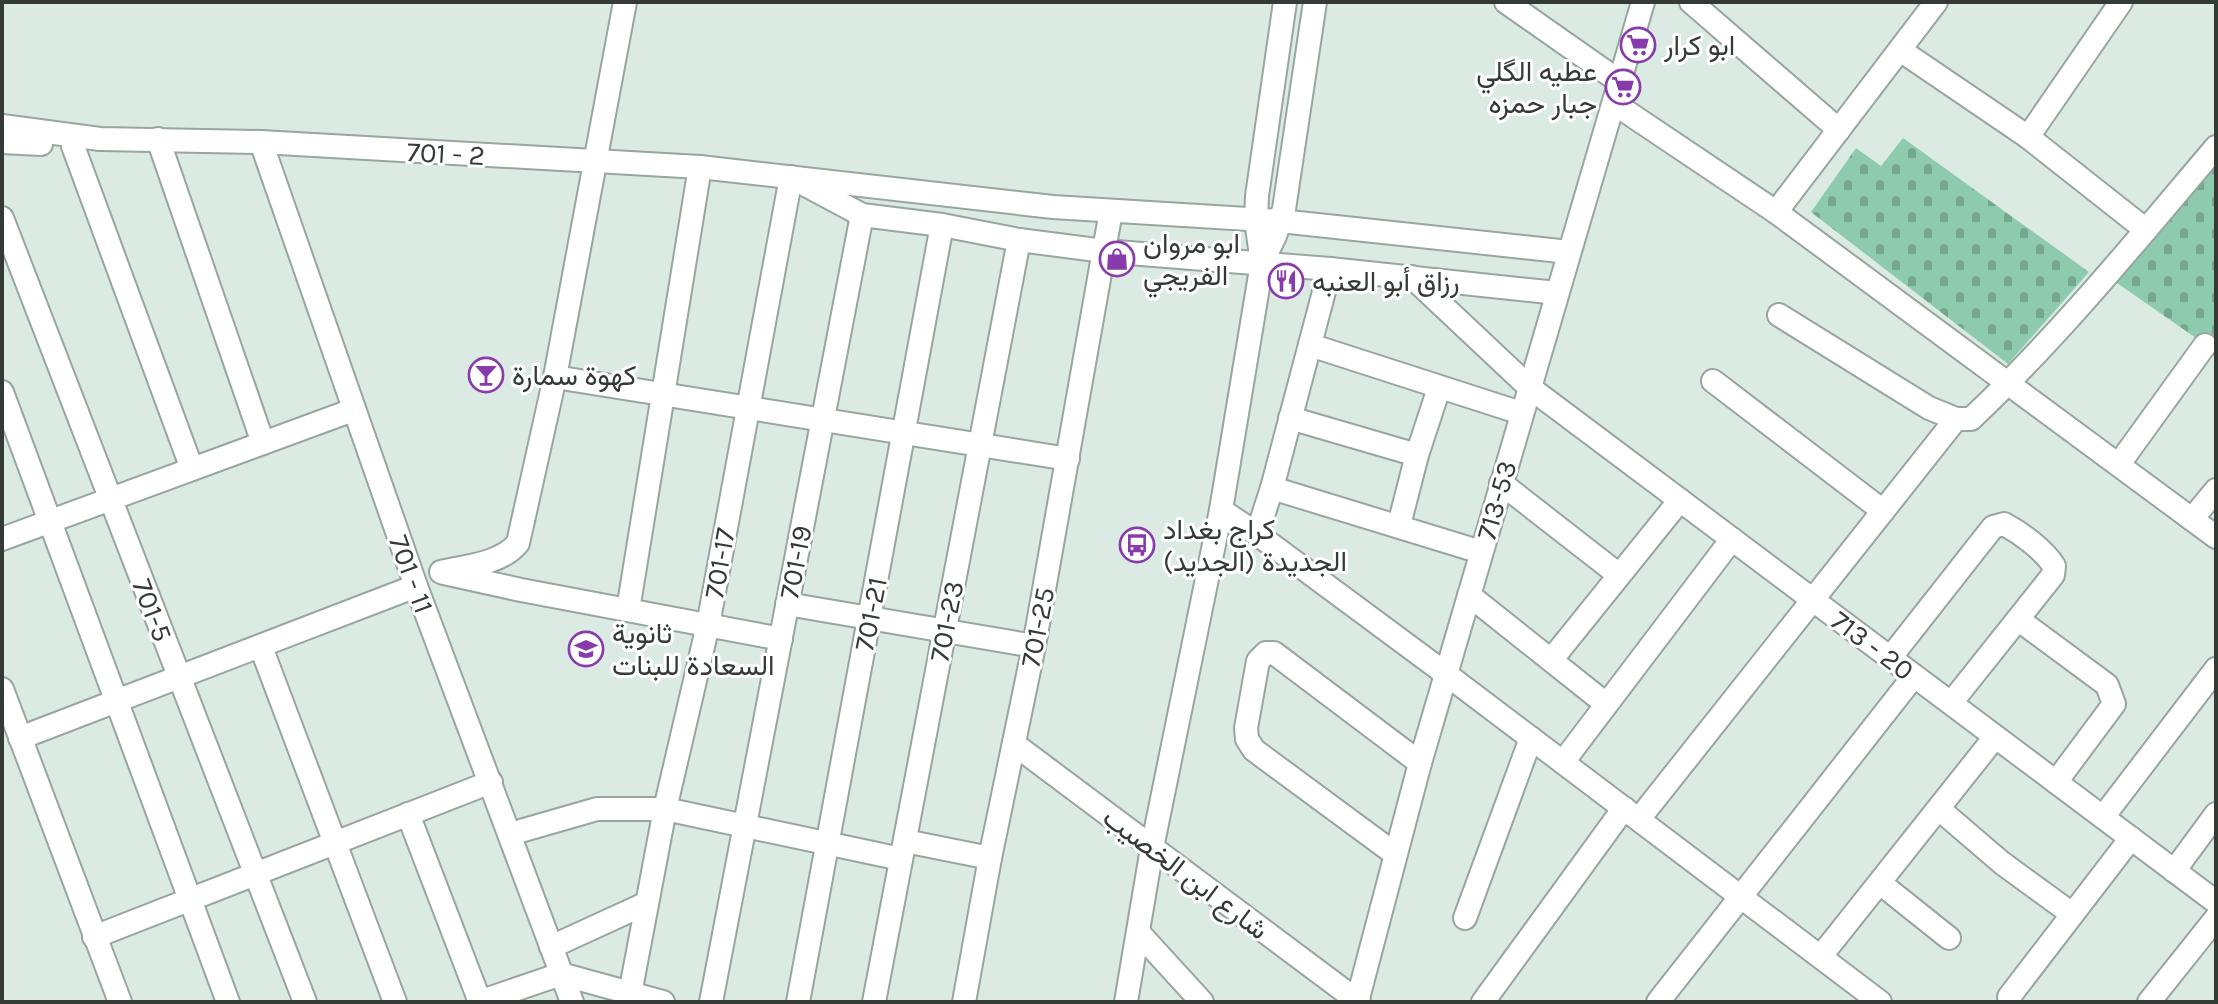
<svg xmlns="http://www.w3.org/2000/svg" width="2218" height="1004" font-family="Karla,Vazirmatn,sans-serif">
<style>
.cemetery{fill:url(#cemetery-stones)}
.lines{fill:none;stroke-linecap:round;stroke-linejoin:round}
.minor-casing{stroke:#97a69e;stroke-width:26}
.minor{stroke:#fff;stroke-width:22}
.labels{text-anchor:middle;stroke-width:6;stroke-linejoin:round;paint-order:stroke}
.poi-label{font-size:28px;fill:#343b37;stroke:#fff;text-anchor:start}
.street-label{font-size:28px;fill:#343b37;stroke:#fff}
</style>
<defs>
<pattern id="cemetery-stones" width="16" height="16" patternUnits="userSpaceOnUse" patternTransform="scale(2)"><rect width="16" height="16" fill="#8ecbae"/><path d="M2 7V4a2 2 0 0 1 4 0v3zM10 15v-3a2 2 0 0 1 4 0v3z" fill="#75a68e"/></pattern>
</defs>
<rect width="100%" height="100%" fill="#dbebe3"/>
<g class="cemetery">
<polygon points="1903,138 2089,272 2008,364 1811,212 1856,148 1881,166"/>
<polygon points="2216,147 2216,352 2107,276"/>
</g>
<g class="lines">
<g class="minor-casing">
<g id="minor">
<polyline points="1506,2 1620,82"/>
<polyline points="1691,2 1839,130"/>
<polyline points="1900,50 2028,137 2146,230"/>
<polyline points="1615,104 1776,212 2216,537"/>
<polyline points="2,126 100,139 261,142 700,167 1053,207 1280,221 1569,252"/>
<polyline points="2028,137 2121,2"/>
<polyline points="158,139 263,443"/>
<polyline points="2,142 41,144"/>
<polyline points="261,142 416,586 572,1002"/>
<polyline points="73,146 192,469"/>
<polyline points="802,183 862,215 942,225 1019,240 1104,251 1330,269 1557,293"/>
<polyline points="1776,212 1936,2"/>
<polyline points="2,218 305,1002"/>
<polyline points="1262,263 1275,236 1284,209 1315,2"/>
<polyline points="1412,277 1529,387 2216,902"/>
<path d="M1779,315L1929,408L1956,419H1971C2060,335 2137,240 2216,147"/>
<polyline points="1310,345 1521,413"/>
<polyline points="555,377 1068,459"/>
<polyline points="1713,381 1883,511"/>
<polyline points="2,392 228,1002"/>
<polyline points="1290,418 1417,455"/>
<polyline points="2119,464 2205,345"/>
<polyline points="1501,483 1619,575"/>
<polyline points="1272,488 1481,552"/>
<polyline points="1221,510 1257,534 1446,674 1880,1002"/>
<polyline points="2192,519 2216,490"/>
<polyline points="1399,525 1417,455 1439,388"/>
<polyline points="1257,534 1272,488 1330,269"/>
<polyline points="2,539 353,410"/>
<path d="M441,572C466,566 501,564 518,543L555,377L625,2"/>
<polyline points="444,573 521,590 781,639"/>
<polyline points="1469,595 1606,704"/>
<polyline points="787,604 1034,646"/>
<polyline points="628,610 700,167"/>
<polyline points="2019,620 2107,685 2114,704 2056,782"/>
<polyline points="261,647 395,1002"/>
<path d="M1890,658L1993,527L2004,524C2021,533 2044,550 2054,566L2053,575L1951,703"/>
<polyline points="1552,659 1680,500"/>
<polyline points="2,689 120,1002"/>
<polyline points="20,738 416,586"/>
<polyline points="1014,744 1359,1002"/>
<polyline points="1563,762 1732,539"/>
<polyline points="1939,809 2002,863 2072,914"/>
<polyline points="408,814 480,1002"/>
<polyline points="2103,817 2216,669"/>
<polyline points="1639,819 1956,419"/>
<polyline points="510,834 597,809 665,809 901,859"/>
<polyline points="905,841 990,858"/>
<polyline points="1395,854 1254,750 1247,739 1246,728 1258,661 1266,653 1274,653 1420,763"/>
<polyline points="2174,871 2216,814"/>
<polyline points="1880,883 1949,938"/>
<polyline points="1465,918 1531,738"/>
<polyline points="1138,932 1202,1002"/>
<polyline points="94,937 491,782"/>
<polyline points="551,947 647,903"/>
<polyline points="1821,956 1995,737"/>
<polyline points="630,994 665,809 708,625 791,177"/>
<polyline points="2009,997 2131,838"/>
<polyline points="479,1002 561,974 663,1002"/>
<polyline points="711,1002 862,215"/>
<polyline points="798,1002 942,225"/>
<polyline points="874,1002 1019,240"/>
<polyline points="964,1002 990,858 1034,646 1111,211"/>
<polyline points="1126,1002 1152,848 1221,510 1262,263 1256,220 1257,196 1285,2"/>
<polyline points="1357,1002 1420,763 1643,2"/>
<polyline points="1483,1002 1624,808"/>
<polyline points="1658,1002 1914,676"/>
<polyline points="2149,1002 2216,918"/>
</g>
</g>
<use href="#minor" class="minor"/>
</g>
<defs>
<g id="supermarket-ring" transform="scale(1.8)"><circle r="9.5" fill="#fff" stroke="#883cac" stroke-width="1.5"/><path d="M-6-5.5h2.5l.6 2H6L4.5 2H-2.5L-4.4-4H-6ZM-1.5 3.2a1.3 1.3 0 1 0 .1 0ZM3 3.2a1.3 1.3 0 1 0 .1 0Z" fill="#883cac"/></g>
<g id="shop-ring" transform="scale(1.8)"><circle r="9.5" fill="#fff" stroke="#883cac" stroke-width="1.5"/><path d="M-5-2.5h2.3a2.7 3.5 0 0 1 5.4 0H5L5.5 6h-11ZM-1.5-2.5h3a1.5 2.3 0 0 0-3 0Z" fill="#883cac"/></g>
<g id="restaurant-ring" transform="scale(1.8)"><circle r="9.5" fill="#fff" stroke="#883cac" stroke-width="1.5"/><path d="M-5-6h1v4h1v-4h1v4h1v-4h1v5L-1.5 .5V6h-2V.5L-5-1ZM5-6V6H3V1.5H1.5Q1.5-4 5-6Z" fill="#883cac"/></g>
<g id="bar-ring" transform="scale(1.8)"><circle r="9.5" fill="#fff" stroke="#883cac" stroke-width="1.5"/><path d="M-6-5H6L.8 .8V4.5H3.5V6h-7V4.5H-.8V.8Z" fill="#883cac"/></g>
<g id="bus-ring" transform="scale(1.8)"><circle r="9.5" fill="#fff" stroke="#883cac" stroke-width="1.5"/><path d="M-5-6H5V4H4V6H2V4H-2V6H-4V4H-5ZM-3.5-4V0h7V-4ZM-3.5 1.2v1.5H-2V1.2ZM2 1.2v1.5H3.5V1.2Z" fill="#883cac"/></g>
<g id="school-ring" transform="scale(1.8)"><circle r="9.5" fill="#fff" stroke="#883cac" stroke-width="1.5"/><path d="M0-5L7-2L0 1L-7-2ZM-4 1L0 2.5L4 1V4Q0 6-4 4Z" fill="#883cac"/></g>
</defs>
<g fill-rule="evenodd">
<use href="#supermarket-ring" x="1638" y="45"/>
<use href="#supermarket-ring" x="1623" y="87"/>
<use href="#shop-ring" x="1117" y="259"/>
<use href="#restaurant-ring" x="1286" y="281"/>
<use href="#bar-ring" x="486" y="375"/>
<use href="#bus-ring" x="1137" y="545"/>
<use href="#school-ring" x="586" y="649"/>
</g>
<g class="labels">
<g class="poi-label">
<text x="1664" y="55">ابو كرار</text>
<text x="1597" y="81" text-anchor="end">عطيه الگلي<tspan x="1597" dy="32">جبار حمزه</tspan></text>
<text x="1143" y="253">ابو مروان<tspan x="1143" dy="32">الفريجي</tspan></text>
<text x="1312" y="291">رزاق أبو العنبه</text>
<text x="512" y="385">كهوة سمارة</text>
<text x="1163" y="539">كراج بغداد<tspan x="1163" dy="32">الجديدة (الجديد)</tspan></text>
<text x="612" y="643">ثانوية<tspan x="612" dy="32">السعادة للبنات</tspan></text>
</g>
<g class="street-label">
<text transform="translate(446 153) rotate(3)" y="10">701 - 2</text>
<text transform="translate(1496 500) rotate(-74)" y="10">713-53</text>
<text transform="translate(795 562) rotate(-79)" y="10">701-19</text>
<text transform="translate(719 563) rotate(-80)" y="10">701-17</text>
<text transform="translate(412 574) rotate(70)" y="10">701 - 11</text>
<text transform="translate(153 610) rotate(69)" y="10">701-5</text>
<text transform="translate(870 614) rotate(-79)" y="10">701-21</text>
<text transform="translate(946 621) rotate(-79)" y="10">701-23</text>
<text transform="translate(1037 627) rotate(-79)" y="10">701-25</text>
<text transform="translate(1873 645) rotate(37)" y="10">713 - 20</text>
<text transform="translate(1186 873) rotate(37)" y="10">شارع ابن الخصيب</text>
</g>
</g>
<rect width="2218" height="1004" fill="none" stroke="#343b37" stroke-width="8"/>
</svg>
